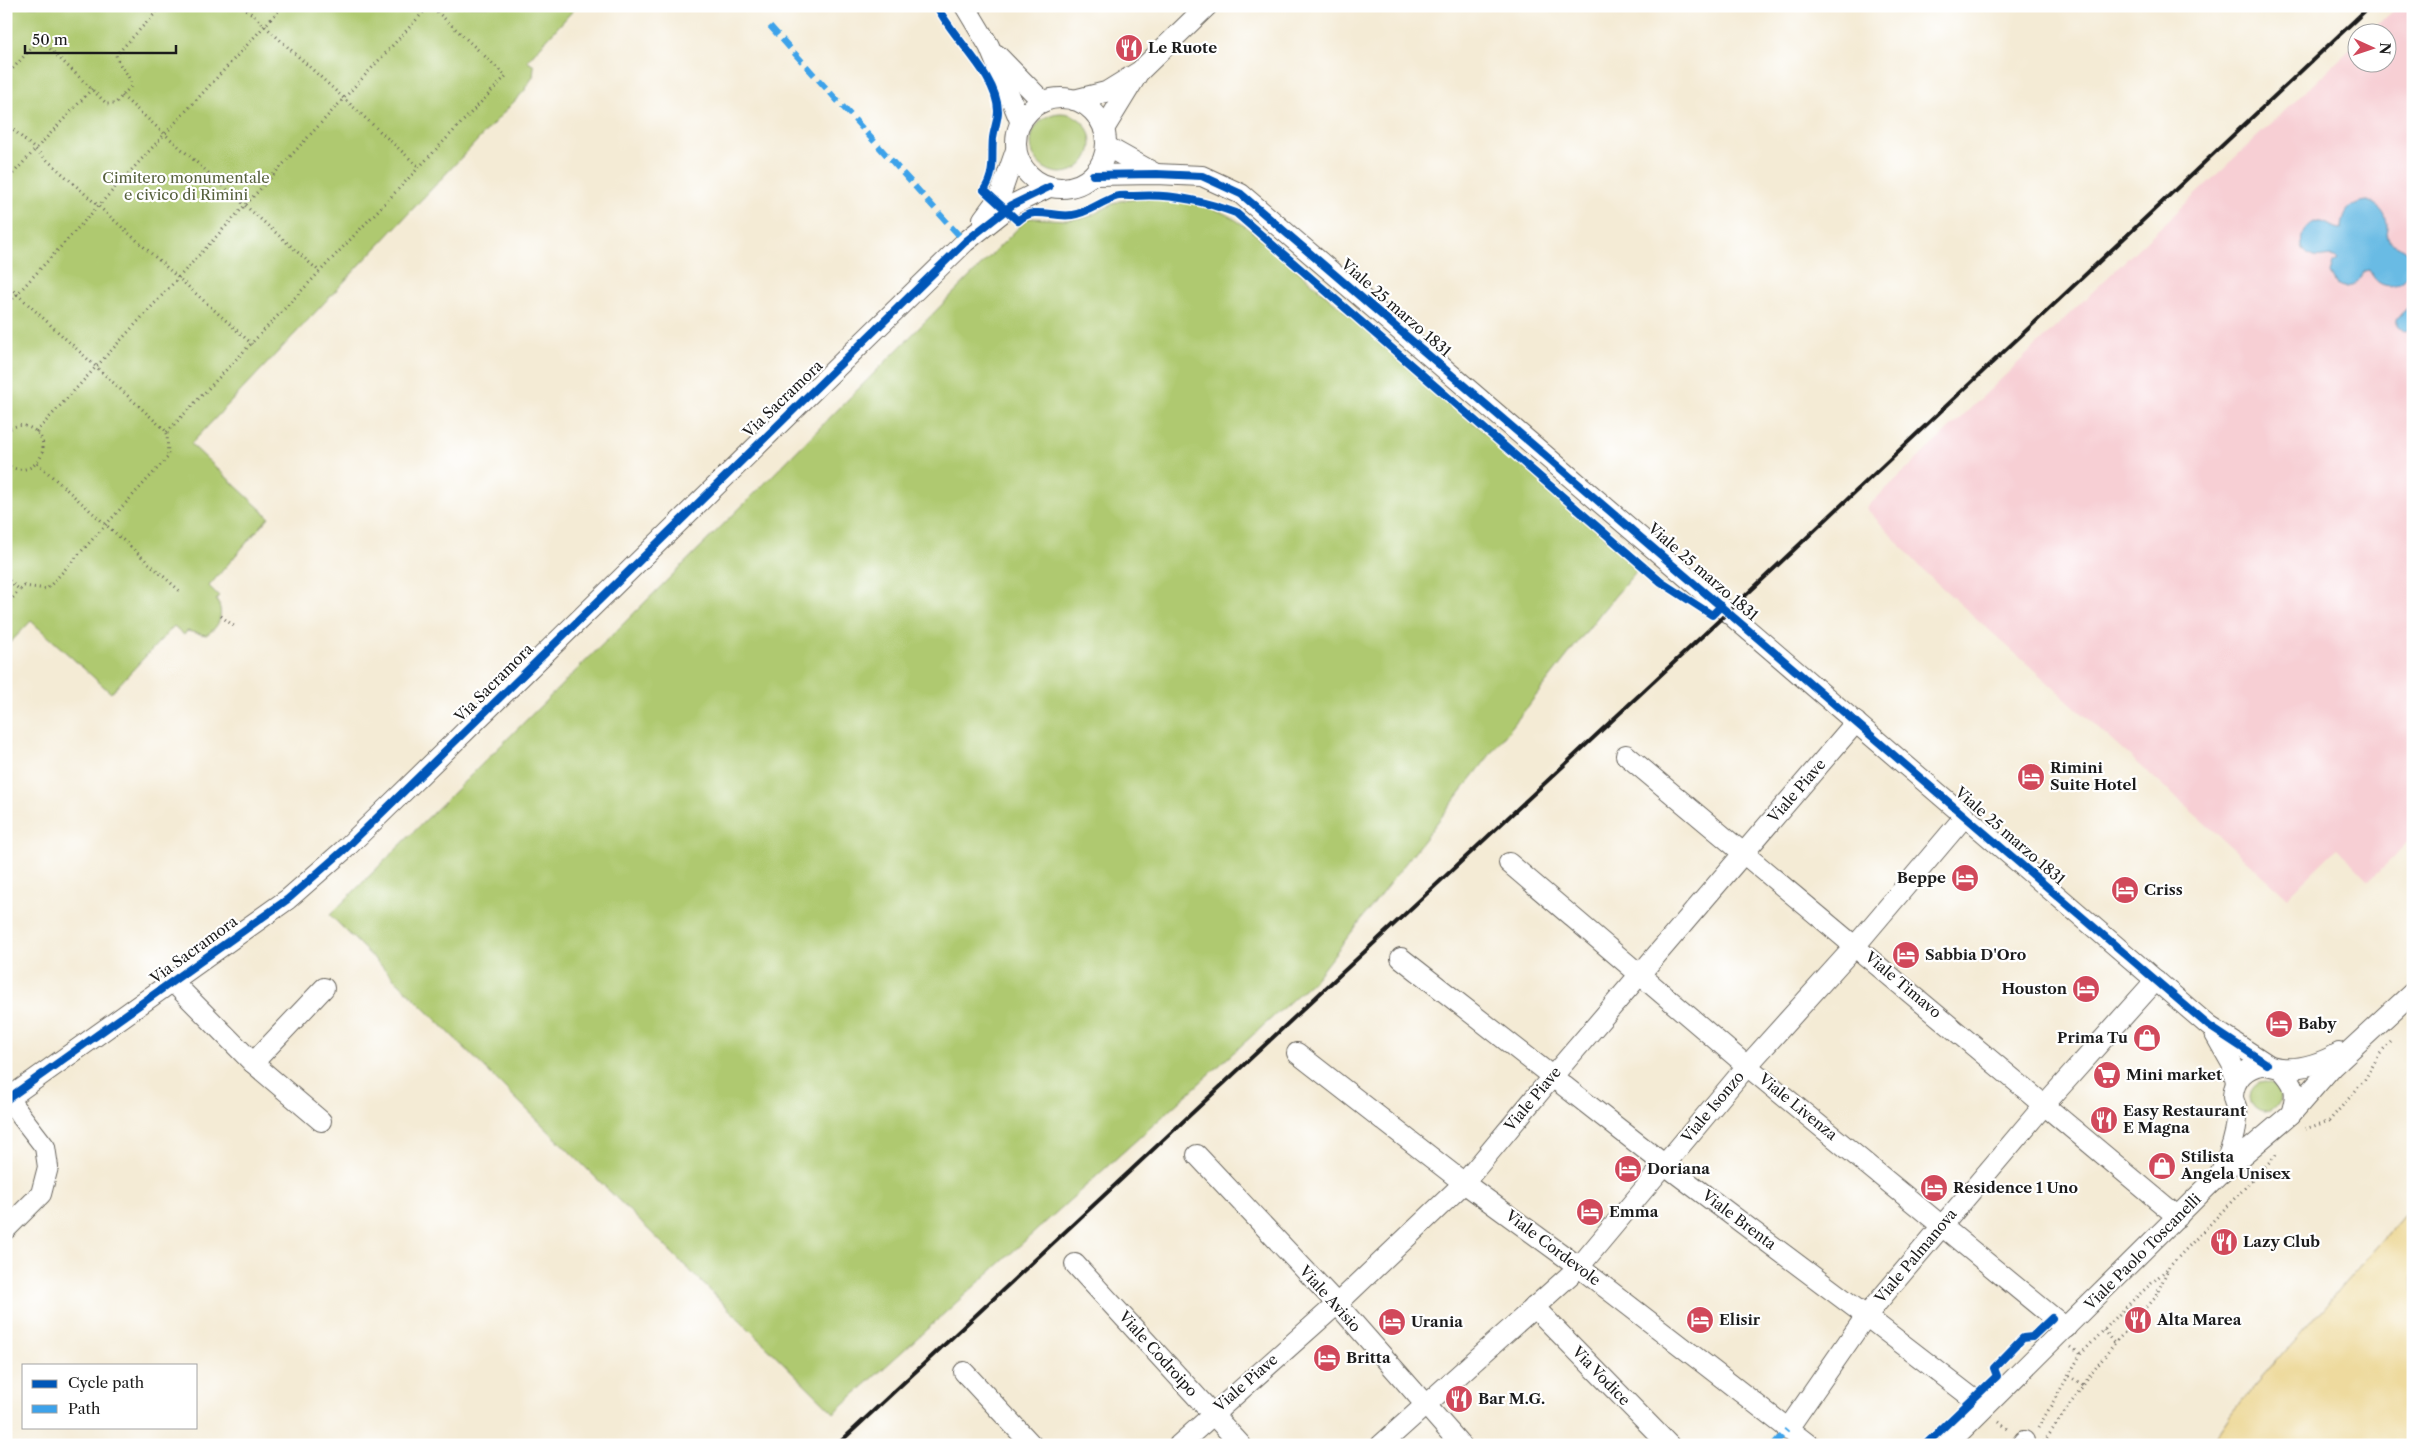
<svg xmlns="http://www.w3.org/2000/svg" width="2419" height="1451" font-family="'Libre Caslon Text',serif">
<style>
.built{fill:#f7cfd4}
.green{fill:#afc96f;stroke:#667246}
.sand{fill:#eeda9e;stroke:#857b5d}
.water{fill:#69bbe4;stroke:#426c80}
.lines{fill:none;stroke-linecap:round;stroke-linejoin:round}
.minor-casing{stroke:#68645d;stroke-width:22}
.path{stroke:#68645d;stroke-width:3;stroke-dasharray:1 4;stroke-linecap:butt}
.minor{stroke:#fff;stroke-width:20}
.rail{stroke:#1c1c1c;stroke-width:4}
.quiet{stroke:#3da2ea;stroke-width:6;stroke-dasharray:12 6;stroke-linecap:butt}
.cycleway-casing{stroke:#fff;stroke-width:11}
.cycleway{stroke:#0057b8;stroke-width:8}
.labels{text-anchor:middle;stroke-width:4.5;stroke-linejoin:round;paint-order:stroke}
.poi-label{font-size:15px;font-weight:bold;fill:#1c1c1c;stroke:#fff;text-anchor:start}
.park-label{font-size:15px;fill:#57613d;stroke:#fff}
.street-label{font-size:15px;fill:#1c1c1c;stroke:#fff}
</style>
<rect width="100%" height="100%" fill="#fff"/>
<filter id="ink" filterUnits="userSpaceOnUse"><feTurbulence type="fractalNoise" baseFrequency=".02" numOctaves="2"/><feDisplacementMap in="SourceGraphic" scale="10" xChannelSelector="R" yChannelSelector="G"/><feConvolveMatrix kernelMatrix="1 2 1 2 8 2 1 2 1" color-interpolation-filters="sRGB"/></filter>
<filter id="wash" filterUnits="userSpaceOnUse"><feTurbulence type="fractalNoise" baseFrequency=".0096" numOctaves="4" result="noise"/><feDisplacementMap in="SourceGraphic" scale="20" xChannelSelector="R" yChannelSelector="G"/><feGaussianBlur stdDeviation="1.12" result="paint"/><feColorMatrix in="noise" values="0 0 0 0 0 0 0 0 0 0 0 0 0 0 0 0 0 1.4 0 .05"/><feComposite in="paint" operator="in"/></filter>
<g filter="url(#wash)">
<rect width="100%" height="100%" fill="#f4ebd5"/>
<polygon class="built" points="2399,6 2413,6 2413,838 2369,881 2337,848 2287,897 1928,575 1866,508 2149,238 2356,44 2356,62 2386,62 2386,32 2369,32"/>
<g class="green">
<path d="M6,6H577L527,61L534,66L533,77L525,88L526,89L191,444L269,517L209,586L219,596L216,599C225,613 220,627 206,635L187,631L184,635L174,626L111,693L31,621L6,647Z"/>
<circle cx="1061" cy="143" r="30"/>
<path d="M1147,198C1176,199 1204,202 1229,216C1248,226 1265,243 1281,256L1640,567L1603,610L1315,979L834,1413L330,915L761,487L1028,218L1067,220L1088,217L1119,201Z"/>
<circle cx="2265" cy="1097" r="15"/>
</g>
<polygon class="sand" points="2413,1205 2413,1445 2210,1445 2233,1411"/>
<g class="water">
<path d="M2368,201C2380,206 2387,213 2387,226C2387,231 2385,234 2387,238C2392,247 2405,245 2410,256C2417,275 2395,294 2378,282C2374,279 2371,273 2369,270L2364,271C2356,283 2352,292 2336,284L2330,273L2333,263L2338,260C2332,251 2319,262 2309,255C2295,246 2302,224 2318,222C2327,221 2332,229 2340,229L2342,228C2343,211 2351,202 2368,201Z"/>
<polygon points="2413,306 2413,329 2405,332 2397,325 2397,319 2406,308"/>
</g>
</g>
<g filter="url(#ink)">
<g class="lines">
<g class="minor-casing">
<g id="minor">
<polyline points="965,6 989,46 1021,123"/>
<polyline points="997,55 1043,102"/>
<circle cx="1061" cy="143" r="45"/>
<polyline points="1074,100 1106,92 1140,71 1207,6"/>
<polyline points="1104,129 1137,75"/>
<polyline points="1106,146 1156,174"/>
<polyline points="1093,175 1156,174 1202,176 1241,194 2209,1026 2267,1064"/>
<polyline points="983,219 1000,196 1016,150"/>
<polyline points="1626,755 2178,1217"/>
<polyline points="1509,863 1747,1066 2066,1328"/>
<polyline points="1401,958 1665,1165 1866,1316 1984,1407"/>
<polyline points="173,982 253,1063 321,1121"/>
<polyline points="2215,1034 2232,1064 2236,1082"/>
<polyline points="1297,1053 1464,1183 1579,1267 1809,1445"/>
<polyline points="253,1063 324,988"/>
<path d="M2280,1068C2296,1085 2298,1092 2291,1114"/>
<polyline points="6,1100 288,899 345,849 965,242 1012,205 1049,187"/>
<polyline points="1197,1155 1337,1304 1461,1445"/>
<path d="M2220,1173C2227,1160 2232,1148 2235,1133C2236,1126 2238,1117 2237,1110C2236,1105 2233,1101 2233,1096C2234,1079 2246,1067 2262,1065C2269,1064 2274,1068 2281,1068C2302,1070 2321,1063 2339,1053"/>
<polyline points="6,1229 41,1194 48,1167 45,1147 8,1099"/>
<polyline points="1075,1264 1241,1445"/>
<polyline points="1534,1307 1669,1445"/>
<polyline points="964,1372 1032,1445"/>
<polyline points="1787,1430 1866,1316 2045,1104 2156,980"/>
<polyline points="1179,1445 1337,1304 1464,1183 1552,1077 1856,722"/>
<polyline points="1381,1445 1579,1267 1747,1066 1856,945 1965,816"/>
<polyline points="1947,1445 2219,1175 2291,1114 2332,1067 2413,992"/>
<polyline points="2021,1445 2024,1441"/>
</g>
</g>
<g class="path">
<polyline points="243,6 420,168"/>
<path d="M6,76L36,43L47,46L107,104H115L131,86C130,73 119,68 116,55L162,6"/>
<polyline points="122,96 320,272"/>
<polyline points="6,123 252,344"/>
<polyline points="6,181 92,89"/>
<polyline points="6,284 167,432 168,457 47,589 24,586 20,590 6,578"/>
<polyline points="6,306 283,6"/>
<path d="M6,431C13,426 20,424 28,427C59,438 37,485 6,464"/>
<polyline points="36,432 429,6"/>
<polyline points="167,432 506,76 431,6"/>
<polyline points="37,463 181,592"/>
<polyline points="6,605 20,590"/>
<polyline points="221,616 235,627"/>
<polyline points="2305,1129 2329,1121 2364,1081 2379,1055 2391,1042"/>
<polyline points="2104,1330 2115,1343"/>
<polyline points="2071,1347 2081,1354"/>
<polyline points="2069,1376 2083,1385"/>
<polyline points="1999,1422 2008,1429"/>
<polyline points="2038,1428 2081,1354 2130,1303 2167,1269"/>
<polyline points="2044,1442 2091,1374 2115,1343 2155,1298 2169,1267 2278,1153"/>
</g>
<use href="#minor" class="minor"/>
<polyline class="rail" points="837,1445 1728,612 2370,6"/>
<g class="quiet">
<polyline points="770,26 965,242"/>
<polyline points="1774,1445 1787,1430"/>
<polyline points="2021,1445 2024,1441"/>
</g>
<g class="cycleway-casing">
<g id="cycleway">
<path d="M937,6C953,40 997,74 998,111C998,120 994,129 993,138C991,157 996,172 984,190L1018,221C1035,205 1051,218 1072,215C1088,213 1100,202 1115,197C1120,195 1128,196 1134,196C1170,193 1202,200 1236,213L1661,582L1712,615L1721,606"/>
<polyline points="1093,175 1156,174 1202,176 1241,194 2209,1026 2267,1064"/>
<polyline points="6,1100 288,899 345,849 965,242 1012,205 1049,187"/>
<polyline points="1925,1445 1997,1376 1994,1368 2023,1338 2032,1337 2052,1318"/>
</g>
</g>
<use href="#cycleway" class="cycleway"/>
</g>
</g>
<defs>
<g id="restaurant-disc" transform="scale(1.4375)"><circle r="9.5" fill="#d1495b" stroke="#fff"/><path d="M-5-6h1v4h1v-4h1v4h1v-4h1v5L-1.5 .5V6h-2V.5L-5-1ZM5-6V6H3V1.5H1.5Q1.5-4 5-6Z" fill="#fff"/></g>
<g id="hotel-disc" transform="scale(1.4375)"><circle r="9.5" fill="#d1495b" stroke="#fff"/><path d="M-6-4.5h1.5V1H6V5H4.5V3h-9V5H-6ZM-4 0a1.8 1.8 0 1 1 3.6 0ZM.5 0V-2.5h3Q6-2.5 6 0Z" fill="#fff"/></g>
<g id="shop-disc" transform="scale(1.4375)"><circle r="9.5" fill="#d1495b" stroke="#fff"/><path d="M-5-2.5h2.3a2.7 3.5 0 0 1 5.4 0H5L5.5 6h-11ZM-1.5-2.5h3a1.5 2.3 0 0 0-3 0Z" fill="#fff"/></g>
<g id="supermarket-disc" transform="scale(1.4375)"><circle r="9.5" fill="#d1495b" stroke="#fff"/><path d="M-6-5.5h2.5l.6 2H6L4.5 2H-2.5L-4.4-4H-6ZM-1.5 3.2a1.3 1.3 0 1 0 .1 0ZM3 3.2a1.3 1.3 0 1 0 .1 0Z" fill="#fff"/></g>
</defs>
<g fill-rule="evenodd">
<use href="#restaurant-disc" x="1129" y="48"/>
<use href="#hotel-disc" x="2031" y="777"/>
<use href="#hotel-disc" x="1965" y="878"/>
<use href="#hotel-disc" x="2125" y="890"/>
<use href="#hotel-disc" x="1906" y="955"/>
<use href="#hotel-disc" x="2086" y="989"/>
<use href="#hotel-disc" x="2279" y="1024"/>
<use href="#shop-disc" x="2147" y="1038"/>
<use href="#supermarket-disc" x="2107" y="1075"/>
<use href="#restaurant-disc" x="2104" y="1120"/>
<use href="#shop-disc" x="2162" y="1166"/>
<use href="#hotel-disc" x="1628" y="1169"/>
<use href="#hotel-disc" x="1934" y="1188"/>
<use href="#hotel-disc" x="1590" y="1212"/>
<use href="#restaurant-disc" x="2224" y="1242"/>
<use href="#hotel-disc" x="1700" y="1320"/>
<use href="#restaurant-disc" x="2138" y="1320"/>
<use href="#hotel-disc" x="1392" y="1322"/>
<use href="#hotel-disc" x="1327" y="1358"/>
<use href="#restaurant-disc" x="1459" y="1399"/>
</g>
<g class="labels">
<g class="poi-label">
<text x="1148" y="53">Le Ruote</text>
<text x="2050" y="773">Rimini<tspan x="2050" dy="17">Suite Hotel</tspan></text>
<text x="1946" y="883" text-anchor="end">Beppe</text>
<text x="2144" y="895">Criss</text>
<text x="1925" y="960">Sabbia D'Oro</text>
<text x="2067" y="994" text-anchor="end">Houston</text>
<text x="2298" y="1029">Baby</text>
<text x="2128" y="1043" text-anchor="end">Prima Tu</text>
<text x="2126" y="1080">Mini market</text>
<text x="2123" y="1116">Easy Restaurant<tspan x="2123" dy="17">E Magna</tspan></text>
<text x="2181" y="1162">Stilista<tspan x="2181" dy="17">Angela Unisex</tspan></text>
<text x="1647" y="1174">Doriana</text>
<text x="1953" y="1193">Residence 1 Uno</text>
<text x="1609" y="1217">Emma</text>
<text x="2243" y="1247">Lazy Club</text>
<text x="1719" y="1325">Elisir</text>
<text x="2157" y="1325">Alta Marea</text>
<text x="1411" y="1327">Urania</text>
<text x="1346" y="1363">Britta</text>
<text x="1478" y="1404">Bar M.G.</text>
</g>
<g class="park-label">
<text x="186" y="183">Cimitero monumentale<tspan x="186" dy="17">e civico di Rimini</tspan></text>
</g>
<g class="street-label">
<text transform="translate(1396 308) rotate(41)" y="5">Viale 25 marzo 1831</text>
<text transform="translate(783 399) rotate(-44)" y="5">Via Sacramora</text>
<text transform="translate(1703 572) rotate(41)" y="5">Viale 25 marzo 1831</text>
<text transform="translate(494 683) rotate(-45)" y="5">Via Sacramora</text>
<text transform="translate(1797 791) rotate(-49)" y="5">Viale Piave</text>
<text transform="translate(2010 836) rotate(41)" y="5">Viale 25 marzo 1831</text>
<text transform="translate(194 950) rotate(-36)" y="5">Via Sacramora</text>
<text transform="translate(1903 985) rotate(40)" y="5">Viale Timavo</text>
<text transform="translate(1533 1099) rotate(-50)" y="5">Viale Piave</text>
<text transform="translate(1713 1107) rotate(-50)" y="5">Viale Isonzo</text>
<text transform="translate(1798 1107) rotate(39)" y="5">Viale Livenza</text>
<text transform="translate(1739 1220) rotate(37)" y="5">Viale Brenta</text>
<text transform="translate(1553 1248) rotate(37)" y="5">Viale Cordevole</text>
<text transform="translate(2143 1252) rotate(-45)" y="5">Viale Paolo Toscanelli</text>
<text transform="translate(1916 1256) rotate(-50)" y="5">Viale Palmanova</text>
<text transform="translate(1330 1299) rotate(48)" y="5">Viale Avisio</text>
<text transform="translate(1158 1354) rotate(48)" y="5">Viale Codroipo</text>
<text transform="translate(1601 1376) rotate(46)" y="5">Via Vodice</text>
<text transform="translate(1246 1383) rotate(-41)" y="5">Viale Piave</text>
</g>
</g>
<rect width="2419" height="1451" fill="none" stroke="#fff" stroke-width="25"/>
<rect x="22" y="1364" width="175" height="65" fill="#ffffff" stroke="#a4a4a4"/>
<rect x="32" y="1380" width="25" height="8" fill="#0057b8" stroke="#a4a4a4"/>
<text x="68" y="1388" font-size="15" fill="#1c1c1c">Cycle path</text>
<rect x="32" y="1405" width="25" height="8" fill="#3da2ea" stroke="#a4a4a4"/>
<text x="68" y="1414" font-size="15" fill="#1c1c1c">Path</text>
<g transform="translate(2372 48) rotate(93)"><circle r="24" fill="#ffffff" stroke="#a4a4a4"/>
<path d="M0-4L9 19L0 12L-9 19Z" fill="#d1495b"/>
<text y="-8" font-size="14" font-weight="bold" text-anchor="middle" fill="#1c1c1c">N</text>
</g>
<path d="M25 45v8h151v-8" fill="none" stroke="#1c1c1c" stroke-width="2.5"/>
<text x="32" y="45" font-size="15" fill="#1c1c1c" stroke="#ffffff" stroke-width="4" paint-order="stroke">50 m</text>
</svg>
